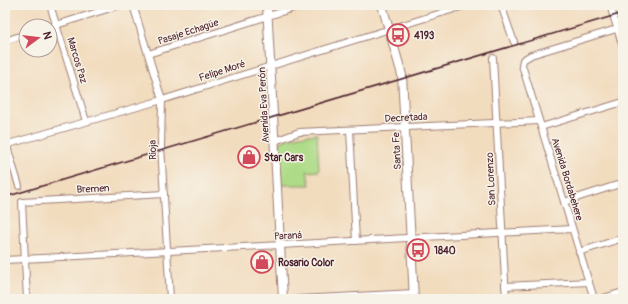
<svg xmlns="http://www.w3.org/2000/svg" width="628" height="304" font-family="Pangolin,sans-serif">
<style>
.green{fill:#aedb87;stroke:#7c7d59}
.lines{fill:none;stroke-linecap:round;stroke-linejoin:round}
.minor-casing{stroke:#9e7e74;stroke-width:8}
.major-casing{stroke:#9e7e74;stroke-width:10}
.minor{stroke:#fff;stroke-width:6}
.major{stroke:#fff;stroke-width:8}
.rail{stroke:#4a1f2b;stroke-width:1.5}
.labels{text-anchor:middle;stroke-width:3;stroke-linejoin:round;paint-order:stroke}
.street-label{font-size:10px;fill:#4a1f2b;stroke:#f7f3e8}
.poi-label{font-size:10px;font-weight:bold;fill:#4a1f2b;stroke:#f7f3e8;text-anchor:start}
</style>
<rect width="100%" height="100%" fill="#f7f3e8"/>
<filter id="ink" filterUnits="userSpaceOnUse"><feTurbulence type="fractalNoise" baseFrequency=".025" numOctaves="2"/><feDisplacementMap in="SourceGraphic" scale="8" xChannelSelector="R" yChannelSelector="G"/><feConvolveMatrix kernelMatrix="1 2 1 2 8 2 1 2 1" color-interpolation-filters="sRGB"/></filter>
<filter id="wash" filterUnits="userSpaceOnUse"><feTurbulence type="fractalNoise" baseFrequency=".012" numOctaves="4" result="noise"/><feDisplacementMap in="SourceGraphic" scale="16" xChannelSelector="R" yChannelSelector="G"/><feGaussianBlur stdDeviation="0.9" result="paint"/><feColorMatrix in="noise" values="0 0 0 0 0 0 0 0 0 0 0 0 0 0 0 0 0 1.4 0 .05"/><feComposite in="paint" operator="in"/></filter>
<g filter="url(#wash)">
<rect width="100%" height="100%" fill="#f2dcbe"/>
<path class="green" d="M317,134L319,171L307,172L310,185H281L279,144C289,135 305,136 317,134Z"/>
</g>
<g filter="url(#ink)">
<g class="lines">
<g class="minor-casing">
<g id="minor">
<polyline points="50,5 86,121"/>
<polyline points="133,5 162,100 161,146 170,299"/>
<polyline points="501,5 514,42"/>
<polyline points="610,5 623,47"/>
<polyline points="50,27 120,5"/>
<polyline points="5,41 26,34"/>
<polyline points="148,54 303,5"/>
<polyline points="493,58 506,299"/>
<polyline points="541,127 623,102"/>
<polyline points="350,130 356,241"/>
<polyline points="5,140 19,186"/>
<polyline points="275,141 299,132 539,121"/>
<polyline points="5,145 162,100 467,5"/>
<polyline points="564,202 623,183"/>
<polyline points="579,252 623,238"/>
<polyline points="5,260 572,229"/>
<polyline points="505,286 589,282"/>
<polyline points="27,299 22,202 164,194"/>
<polyline points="299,299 414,293"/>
<polyline points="594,299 522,65 523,60 531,55 623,27"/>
<polyline points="600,299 623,292"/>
</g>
</g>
<g class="major-casing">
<g id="major">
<polyline points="267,5 283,299"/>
<polyline points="382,5 402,75 414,299"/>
</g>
</g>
<use href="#minor" class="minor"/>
<use href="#major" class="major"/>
<polyline class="rail" points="5,197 623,13"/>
</g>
</g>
<defs>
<g id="bus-ring" transform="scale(1.15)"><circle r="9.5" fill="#f7f3e8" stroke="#d1495b" stroke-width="1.5"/><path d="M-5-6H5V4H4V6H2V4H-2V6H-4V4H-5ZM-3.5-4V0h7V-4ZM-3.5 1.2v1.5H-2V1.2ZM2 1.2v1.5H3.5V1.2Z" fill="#d1495b"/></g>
<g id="shop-ring" transform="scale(1.15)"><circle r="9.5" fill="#f7f3e8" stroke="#d1495b" stroke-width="1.5"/><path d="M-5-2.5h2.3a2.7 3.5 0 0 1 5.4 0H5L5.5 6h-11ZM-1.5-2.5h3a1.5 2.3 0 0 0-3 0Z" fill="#d1495b"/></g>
</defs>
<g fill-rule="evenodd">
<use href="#bus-ring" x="398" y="35"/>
<use href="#shop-ring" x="249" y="157"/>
<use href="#bus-ring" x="418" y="250"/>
<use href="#shop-ring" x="262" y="262"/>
</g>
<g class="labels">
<g class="street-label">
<text transform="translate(188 31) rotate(-18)" y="4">Pasaje Echagüe</text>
<text transform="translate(78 60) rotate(73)" y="4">Marcos Paz</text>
<text transform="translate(222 70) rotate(-18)" y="4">Felipe Moré</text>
<text transform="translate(263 105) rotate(-93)" y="4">Avenida Eva Perón</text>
<text transform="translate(406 117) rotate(-3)" y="4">Decretada</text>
<text transform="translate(152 150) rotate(-92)" y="4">Rioja</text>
<text transform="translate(396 151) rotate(-93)" y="4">Santa Fe</text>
<text transform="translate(490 179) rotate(-93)" y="4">San Lorenzo</text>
<text transform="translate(568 179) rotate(73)" y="4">Avenida Bordabehere</text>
<text transform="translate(93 188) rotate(-3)" y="4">Bremen</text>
<text transform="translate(288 235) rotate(-3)" y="4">Paraná</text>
</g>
<g class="poi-label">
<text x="414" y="39">4193</text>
<text x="264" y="161">Star Cars</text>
<text x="434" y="254">1840</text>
<text x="278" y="266">Rosario Color</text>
</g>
</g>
<rect width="628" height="304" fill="none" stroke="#f7f3e8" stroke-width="20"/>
<g transform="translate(38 38) rotate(75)"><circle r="19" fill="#f7f3e8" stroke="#b29e9c"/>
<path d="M0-3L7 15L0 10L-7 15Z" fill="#d1495b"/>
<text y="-6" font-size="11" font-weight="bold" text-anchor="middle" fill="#4a1f2b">N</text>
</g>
</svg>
